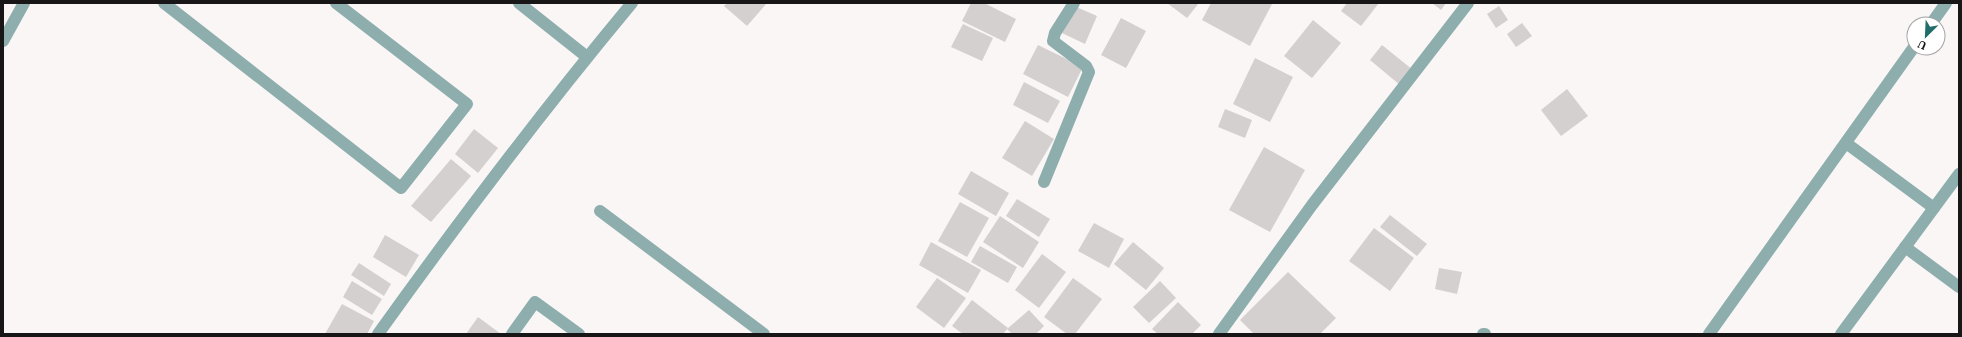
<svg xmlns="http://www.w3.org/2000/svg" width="1962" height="337" font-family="'IBM Plex Serif',serif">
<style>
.building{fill:#d4d0d0}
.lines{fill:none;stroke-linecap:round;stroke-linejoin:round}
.minor{stroke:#8daead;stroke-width:12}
</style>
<rect width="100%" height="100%" fill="#faf6f5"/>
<g class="building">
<polygon points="727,3 767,3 747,26 724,6"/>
<polygon points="971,3 984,3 1016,19 1005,42 962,21"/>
<polygon points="1167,3 1199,3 1187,18"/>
<polygon points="1211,3 1270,3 1272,4 1250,46 1202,20"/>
<polygon points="1347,3 1379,3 1361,26 1341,11"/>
<polygon points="1432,3 1446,3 1441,10"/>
<polygon points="1074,6 1097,16 1085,44 1062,33"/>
<polygon points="1499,6 1508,20 1496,28 1487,14"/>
<polygon points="1121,18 1146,31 1126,68 1101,55"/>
<polygon points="1313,20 1341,43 1312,78 1284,56"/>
<polygon points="1522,23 1532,36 1516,47 1507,34"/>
<polygon points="963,24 993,38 982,61 951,47"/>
<polygon points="1038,45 1083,67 1068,97 1023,74"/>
<polygon points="1382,45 1413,70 1400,85 1370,60"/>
<polygon points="1255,58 1293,77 1270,122 1233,104"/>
<polygon points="1024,82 1060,101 1048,123 1013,105"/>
<polygon points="1567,89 1588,116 1561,136 1541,110"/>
<polygon points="1225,109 1252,120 1245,138 1218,127"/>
<polygon points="1025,121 1054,139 1032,176 1002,158"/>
<polygon points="474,129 498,148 478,173 455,154"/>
<polygon points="1264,147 1305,170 1270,232 1229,210"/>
<polygon points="451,159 471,176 431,222 411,206"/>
<polygon points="971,171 1009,193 996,216 958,194"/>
<polygon points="1017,199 1050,219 1039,237 1006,216"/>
<polygon points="960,202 989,218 967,257 938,241"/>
<polygon points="1390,215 1427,244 1417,256 1380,227"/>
<polygon points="1000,216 1039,242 1023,268 983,242"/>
<polygon points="1094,223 1124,239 1109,268 1078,251"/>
<polygon points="1374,228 1414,258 1390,291 1349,261"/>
<polygon points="385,235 419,255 406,277 373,257"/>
<polygon points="931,242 981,270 968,293 919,265"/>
<polygon points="1133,242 1164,268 1146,290 1114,264"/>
<polygon points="980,246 1017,267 1008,283 971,262"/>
<polygon points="1042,254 1066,272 1039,308 1015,290"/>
<polygon points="359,263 391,284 384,296 351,275"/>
<polygon points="1439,268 1462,272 1457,294 1435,289"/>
<polygon points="1288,272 1336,318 1320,334 1254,334 1240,320"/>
<polygon points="937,278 966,298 944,328 916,307"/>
<polygon points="1073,278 1102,299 1075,334 1067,334 1044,317"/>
<polygon points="352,281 382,299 372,315 343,297"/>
<polygon points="1160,281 1176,298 1149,323 1133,307"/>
<polygon points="972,300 1008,328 1003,334 963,334 952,326"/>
<polygon points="1178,302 1201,325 1192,334 1158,334 1152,329"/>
<polygon points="342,304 374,321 367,334 325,334"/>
<polygon points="1029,310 1044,326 1036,334 1012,334 1007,329"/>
<polygon points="478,317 501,334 466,334"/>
</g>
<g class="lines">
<g class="minor">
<polyline points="164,3 401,188 467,104 336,3"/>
<polyline points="519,3 587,57"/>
<polyline points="1931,24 1946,3"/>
<polyline points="3,41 24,3"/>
<polyline points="1846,143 1934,208"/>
<polyline points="1044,182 1089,72 1086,66 1053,41 1055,33 1074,3"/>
<polyline points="600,211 764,334"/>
<polyline points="1905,247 1959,287"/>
<path d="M378,334C459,221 543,110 632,3"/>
<polyline points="512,334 535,302 579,334"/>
<polyline points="1219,334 1312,205 1468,3"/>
<polyline points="1483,334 1485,334"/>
<polyline points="1709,334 1914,47"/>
<polyline points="1841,334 1959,174"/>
</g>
</g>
<rect width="1962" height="337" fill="none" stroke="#181616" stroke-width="8"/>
<g transform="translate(1926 36) rotate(204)"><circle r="19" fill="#ffffff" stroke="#a3a2a2"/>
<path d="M0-3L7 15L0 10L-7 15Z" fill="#216d6c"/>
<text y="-6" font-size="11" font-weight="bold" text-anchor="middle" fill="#181616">U</text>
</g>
</svg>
